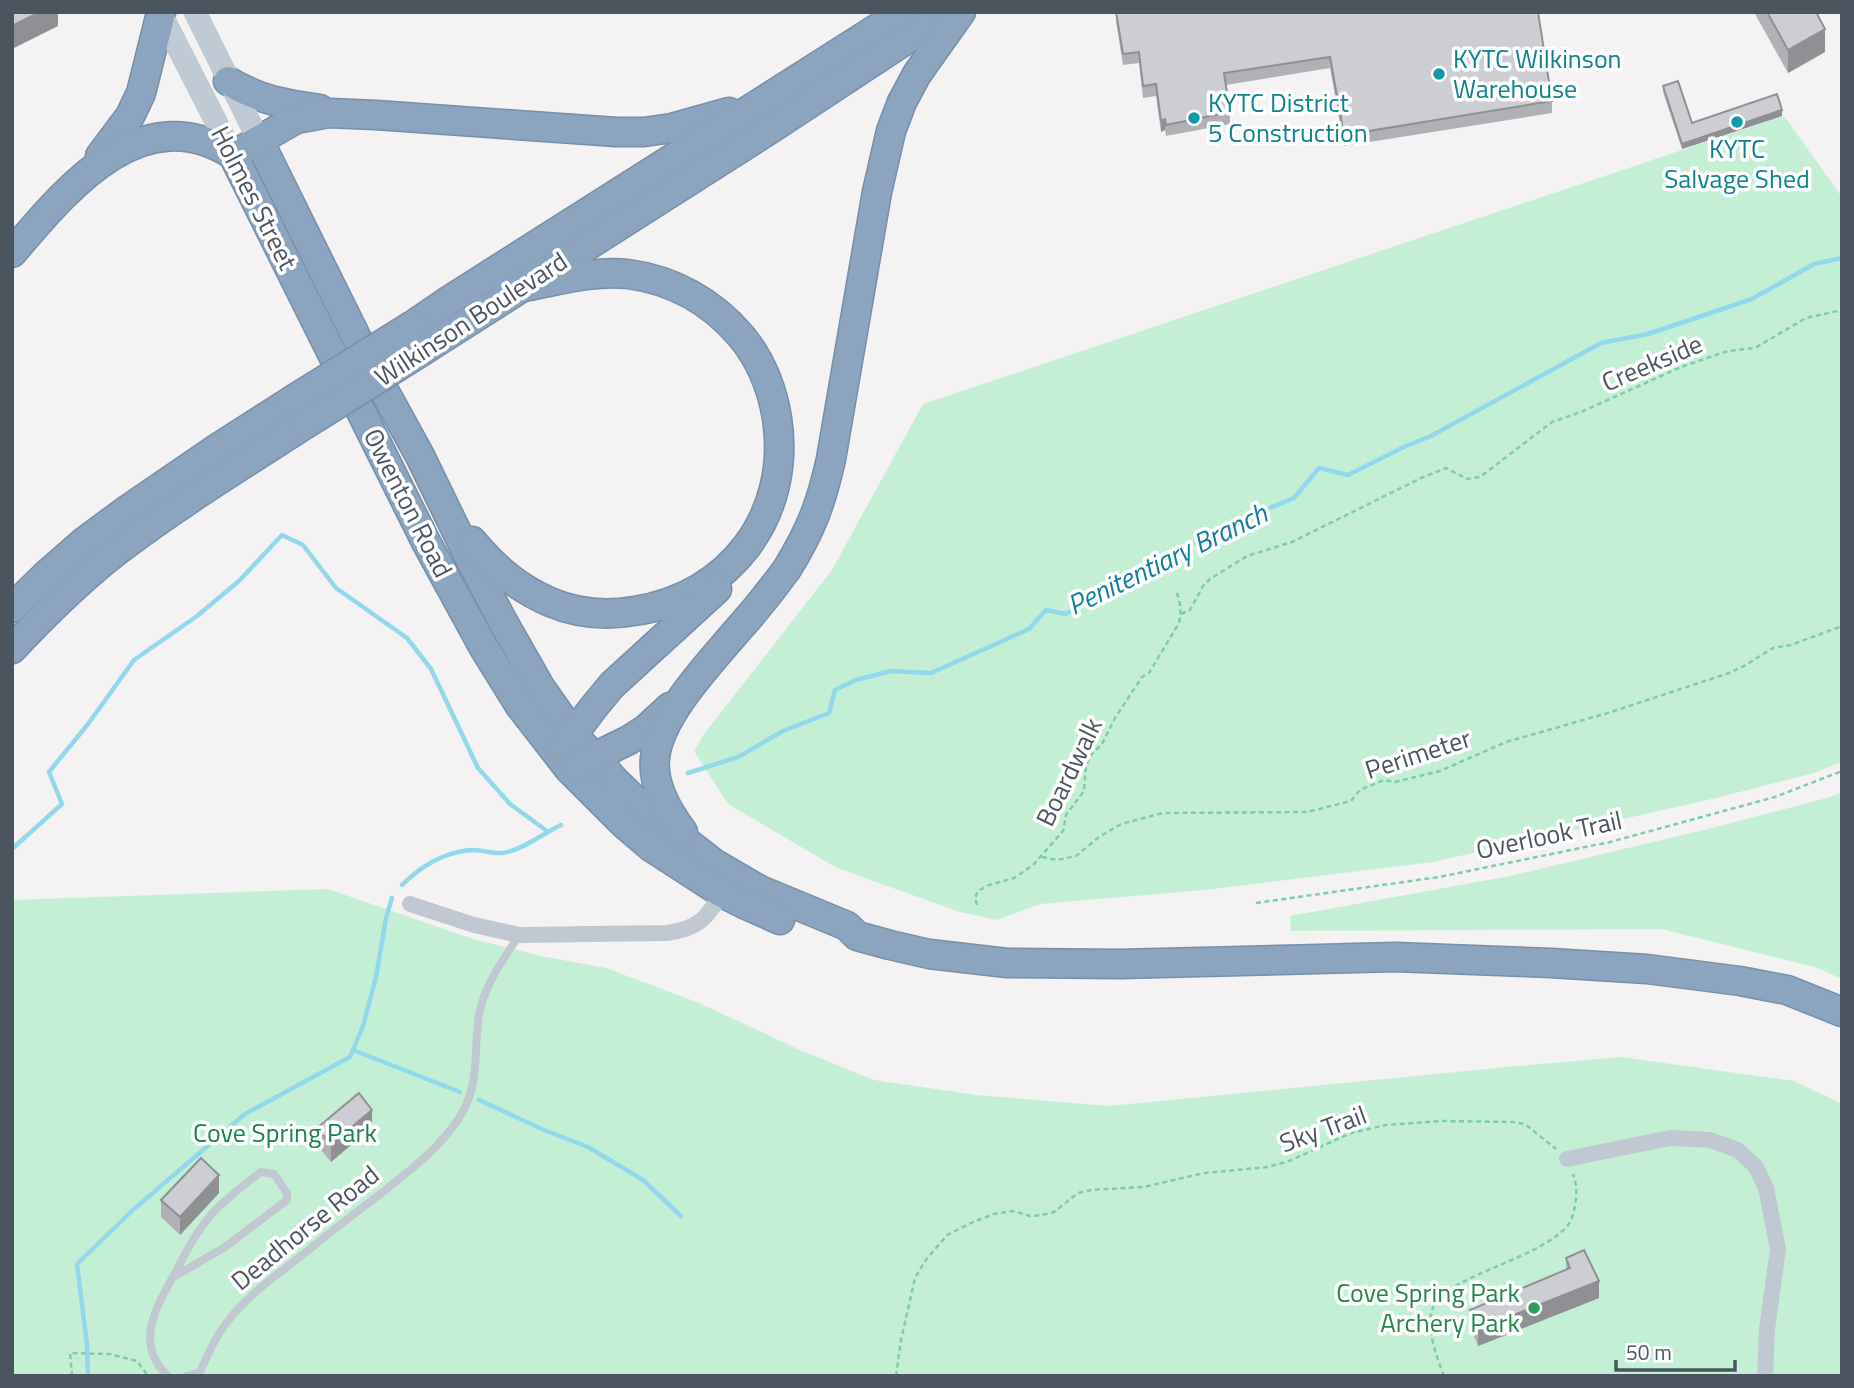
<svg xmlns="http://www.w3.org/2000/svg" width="1854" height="1388" font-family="'Titillium Web',sans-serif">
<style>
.green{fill:#c3f0d5}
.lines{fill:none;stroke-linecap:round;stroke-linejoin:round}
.stream{stroke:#91d8ec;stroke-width:4.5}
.highway-casing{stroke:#768fab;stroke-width:31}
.path{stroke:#7bcea6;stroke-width:2.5;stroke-dasharray:5 3.5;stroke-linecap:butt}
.lane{stroke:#c0c9d1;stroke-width:8}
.street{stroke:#c0c9d1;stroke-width:16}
.secondary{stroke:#c0cad5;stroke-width:23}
.highway{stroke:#8ba4bf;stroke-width:28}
.highway-bridge-casing{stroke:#768fab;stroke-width:31;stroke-linecap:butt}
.highway-bridge{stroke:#8ba4bf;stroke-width:28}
.wall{fill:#afb1b6}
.shaded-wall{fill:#8f9094}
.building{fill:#ccced4;stroke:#8f9094;stroke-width:2}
.culture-dot{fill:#0f9aa8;stroke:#fff;stroke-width:2.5}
.leisure-dot{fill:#2e9e5b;stroke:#fff;stroke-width:2.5}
.labels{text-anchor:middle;stroke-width:7;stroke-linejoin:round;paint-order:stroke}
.culture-label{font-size:26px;fill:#0d838f;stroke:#fff;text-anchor:start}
.street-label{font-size:26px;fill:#4a5560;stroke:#fff}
.park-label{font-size:26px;fill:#19824f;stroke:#fff}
.leisure-label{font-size:26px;fill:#27864d;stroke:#fff;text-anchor:end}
.water-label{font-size:28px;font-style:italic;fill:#0e7e9e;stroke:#fff}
</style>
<rect width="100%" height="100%" fill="#f4f2f2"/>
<g class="green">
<polygon points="1784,116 1842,197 1842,762 1811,774 1716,798 1433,862 1205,890 1040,904 997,920 960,912 837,868 728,804 694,751 704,734 832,570 923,404"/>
<polygon points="1842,792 1842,979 1818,968 1661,929 1291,931 1290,916 1510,876 1712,828 1827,798"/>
<polygon points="328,889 473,939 541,956 606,968 699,1003 802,1051 874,1080 977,1095 1109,1106 1507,1067 1620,1057 1794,1081 1842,1104 1842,1372 1840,1376 12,1376 12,900"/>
</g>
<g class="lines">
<g class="stream">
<polyline points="688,773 738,757 783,731 829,713 835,690 856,680 891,671 931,673 1029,629 1046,610 1065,614 1120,587 1219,529 1294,498 1319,468 1348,475 1406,446 1431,436 1601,343 1648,334 1752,299 1814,264 1842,258"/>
<polyline points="12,849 62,804 49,772 88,724 134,660 197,616 239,581 282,535 303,545 336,588 407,638 431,669 478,768 510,804 547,831"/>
<path d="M402,885C421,866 446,851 474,850C483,850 493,854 502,853C523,850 542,834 561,825"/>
<polyline points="353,1050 460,1092"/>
<polyline points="479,1100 544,1130 588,1147 643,1180 681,1216"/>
<polyline points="88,1376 87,1345 77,1264 134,1209 245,1114 350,1057 363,1026 376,977 386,918 392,898"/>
</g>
<g class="highway-casing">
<g id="highway">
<path d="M228,81C260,100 283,104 320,109"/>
<polyline points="259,141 370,365 420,456 471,561 502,620 540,687 573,734 616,782 644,809 715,864 760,890 847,926 857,936 890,945 929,954 1007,963 1120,964 1395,957 1551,963 1647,969 1740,981 1787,990 1842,1012"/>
<polyline points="242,150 296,119 329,113 376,115 616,132 644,132 672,128 729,112"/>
<polyline points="233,155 426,542 484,648 520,706 569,769 624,824 651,847 722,893 742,903 780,920"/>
<polyline points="100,156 130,116 141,93 161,13"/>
<path d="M12,253C66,190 141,96 233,155"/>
<polyline points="413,325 448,301 903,12"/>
<polyline points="424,350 772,128 948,12"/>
<path d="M472,541C495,568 517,588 550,602C576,613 606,616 634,611C730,597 792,515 777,418C772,388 760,359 741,336C712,302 673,280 628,274C594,270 557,281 523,287"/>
<polyline points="12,608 46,575 85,541 127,510 216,449 291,401"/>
<path d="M12,649C45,614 79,580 118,550C177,505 241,466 304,425"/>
<polyline points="563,748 593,708 612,685 717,589"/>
<polyline points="578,765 629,740 646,729 670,707"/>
<path d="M683,832C668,812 652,784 655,758C659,716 709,664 736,632C754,612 771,591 787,569C811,530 821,504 831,459L877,192L891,131L902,102L917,74L961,12"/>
</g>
</g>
<g class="path">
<polyline points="1181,614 1190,610 1203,586 1210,579 1247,556 1292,542 1421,478 1446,468 1467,479 1480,477 1552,422 1581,412 1681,367 1728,351 1755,348 1806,318 1842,310"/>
<polyline points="1042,857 1057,860 1076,856 1099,837 1121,824 1163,813 1307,812 1351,801 1360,790 1384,780 1395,782 1440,771 1506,742 1608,713 1729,673 1744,666 1773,648 1791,645 1842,626"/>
<polyline points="1256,903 1439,877 1610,842 1775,797 1842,771"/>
<path d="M977,905L975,898L978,891L989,885L1014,878L1033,865L1063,831L1066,815L1084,791L1086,766L1091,755L1102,744L1115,718L1142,677L1149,673L1179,623C1182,611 1180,602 1176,590"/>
<polyline points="72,1376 70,1353 109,1354 137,1361 148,1376"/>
<polyline points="896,1376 901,1340 915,1278 925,1261 947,1235 973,1222 994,1214 1013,1211 1030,1216 1042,1215 1054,1212 1078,1193 1091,1190 1144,1187 1204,1173 1268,1167 1289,1161 1351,1133 1386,1125 1441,1121 1513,1122 1525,1124 1556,1149"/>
<path d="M1444,1376C1437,1358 1425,1327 1433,1308C1438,1295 1453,1287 1465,1281C1493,1266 1549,1249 1568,1225C1572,1220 1574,1212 1575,1205C1577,1194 1577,1185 1573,1174"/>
</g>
<g class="lane">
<path d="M168,1376C133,1344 157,1306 175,1273C186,1252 196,1232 212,1214C226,1198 244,1185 261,1172L274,1174L287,1193V1200L225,1247L172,1278"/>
<polyline points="186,1376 200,1372"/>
<path d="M200,1376V1372C208,1354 216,1336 228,1321C243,1300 271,1279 291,1264C320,1241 349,1217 379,1195C408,1172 439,1149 459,1118C481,1085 473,1051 479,1015C484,986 503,960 519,935"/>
</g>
<g class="street">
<path d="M410,904L474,925L519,935L667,933C703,928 708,915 726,887"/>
<polyline points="1567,1159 1670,1138 1710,1140 1738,1150 1756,1167 1766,1188 1778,1249 1767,1329 1765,1376"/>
</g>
<g class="secondary">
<polyline points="160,12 233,155"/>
<polyline points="195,12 259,141"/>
</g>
<use href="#highway" class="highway"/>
<g class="highway-bridge-casing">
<g id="highway-bridge">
<polyline points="291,401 413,325"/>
<polyline points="304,425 424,350"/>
</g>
</g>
<use href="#highway-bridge" class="highway-bridge"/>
</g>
<g class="wall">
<polygon points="1116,12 1552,101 1552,113 1344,146 1330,68 1226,85 1230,112 1230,124 1166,136 1165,130 1161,132 1156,96 1143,98 1139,63 1123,65 1116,21"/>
<polygon points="1754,12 1816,12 1825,52 1788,73"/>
<polygon points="1663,86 1692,123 1782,116 1682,149 1663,92"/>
<polygon points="372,1127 331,1162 317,1145 317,1128"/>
<polygon points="219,1193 180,1235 161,1217 161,1200"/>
<polygon points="1566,1258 1599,1298 1478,1346 1470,1327 1470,1310 1566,1270"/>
</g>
<g class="shaded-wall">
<polygon points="40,12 58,12 58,26 12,49 12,26"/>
<polygon points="1825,29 1825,52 1788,73 1788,50"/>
<polygon points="1782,110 1782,116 1682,149 1682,144"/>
<polygon points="1165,119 1165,130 1161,132 1161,121"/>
<polygon points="372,1110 372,1127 331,1162 331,1144"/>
<polygon points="219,1175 219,1193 180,1235 180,1217"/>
<polygon points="1599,1281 1599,1298 1478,1346 1478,1329"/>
</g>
<g class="building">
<polygon points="12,12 40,12 12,26"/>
<polygon points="1116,12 1538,12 1552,101 1344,135 1330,57 1224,73 1230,112 1166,125 1165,119 1161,121 1156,84 1143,86 1139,52 1123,54"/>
<polygon points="1767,12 1816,12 1825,29 1788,50"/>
<polygon points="1678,81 1692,123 1777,94 1782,110 1682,144 1663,86"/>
<polygon points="359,1093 372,1110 331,1144 317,1128"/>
<polygon points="201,1158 219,1175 180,1217 161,1200"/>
<polygon points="1584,1250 1599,1281 1478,1329 1470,1310 1570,1268 1566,1258"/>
</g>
<g class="culture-dot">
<circle cx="1439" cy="74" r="7"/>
<circle cx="1194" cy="118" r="7"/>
<circle cx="1737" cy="122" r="7"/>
</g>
<circle class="leisure-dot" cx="1534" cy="1308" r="7"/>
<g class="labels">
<g class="culture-label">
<text x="1453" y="68">KYTC Wilkinson<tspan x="1453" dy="30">Warehouse</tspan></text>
<text x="1208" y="112">KYTC District<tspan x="1208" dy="30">5 Construction</tspan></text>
<text x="1737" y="158" text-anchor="middle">KYTC<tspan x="1737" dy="30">Salvage Shed</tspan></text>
</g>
<g class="street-label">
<text transform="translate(254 198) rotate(63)" y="9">Holmes Street</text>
<text transform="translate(471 319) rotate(-33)" y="9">Wilkinson Boulevard</text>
<text transform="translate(1652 363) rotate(-23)" y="9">Creekside</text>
<text transform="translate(408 503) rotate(63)" y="9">Owenton Road</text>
<text transform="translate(1418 754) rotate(-18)" y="9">Perimeter</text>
<text transform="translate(1069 772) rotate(-64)" y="9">Boardwalk</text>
<text transform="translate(1549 835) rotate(-12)" y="9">Overlook Trail</text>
<text transform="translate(1323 1129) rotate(-20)" y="9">Sky Trail</text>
<text transform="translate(305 1228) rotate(-39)" y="9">Deadhorse Road</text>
</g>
<g class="park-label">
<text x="285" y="1142">Cove Spring Park</text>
</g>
<g class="leisure-label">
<text x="1520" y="1302">Cove Spring Park<tspan x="1520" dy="30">Archery Park</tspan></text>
</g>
<g class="water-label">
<text transform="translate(1167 559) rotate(-26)" y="10">Penitentiary Branch</text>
</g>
</g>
<rect width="1854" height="1388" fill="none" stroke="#4a5560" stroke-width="28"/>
<path d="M1616 1360v10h119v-10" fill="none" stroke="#4a5560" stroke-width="3.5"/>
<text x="1626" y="1360" font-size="21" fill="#4a5560" stroke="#ffffff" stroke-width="5" paint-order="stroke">50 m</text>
</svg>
